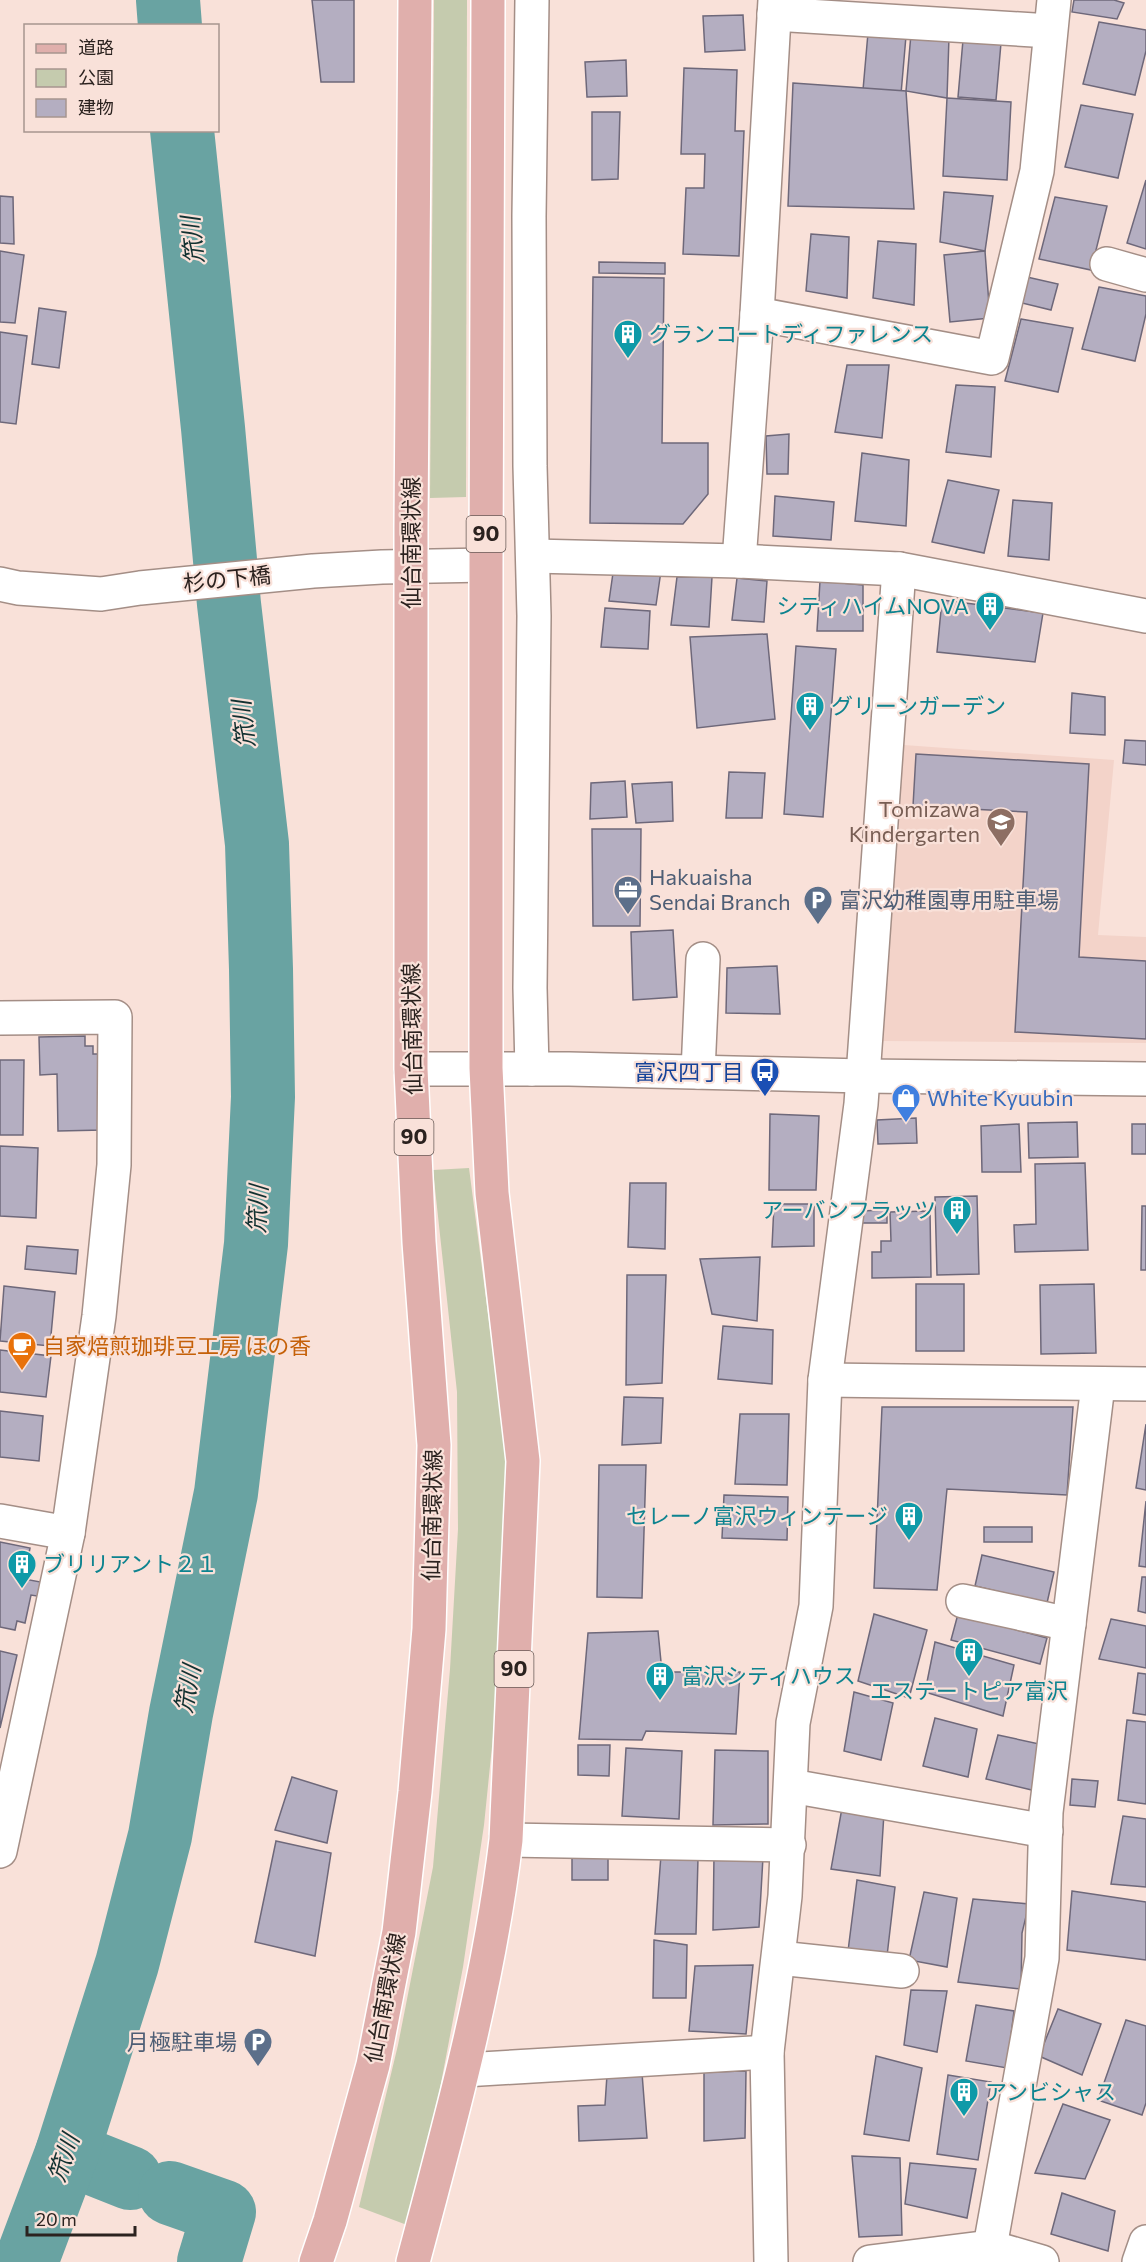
<svg xmlns="http://www.w3.org/2000/svg" width="1146" height="2262" font-family="Commissioner,'Noto Sans JP',sans-serif">
<style>
.built{fill:#f3d3c9}
.green{fill:#c5cbae}
.lines{fill:none;stroke-linecap:round;stroke-linejoin:round}
.river{stroke:#69a3a2;stroke-width:64}
.building{fill:#b4aec1;stroke:#6e687a;stroke-width:1.5}
.minor-casing{stroke:#a48e86;stroke-width:36}
.major-casing{stroke:#fff;stroke-width:36}
.minor{stroke:#fff;stroke-width:33}
.major{stroke:#e0afac;stroke-width:33}
.labels{text-anchor:middle;stroke-width:4.5;stroke-linejoin:round;paint-order:stroke}
.shield{fill:#f9e1d9;stroke:#695b57;stroke-width:1.5}
.shield-label{font-size:21px;font-weight:bold;fill:#2b221f}
.culture-label{font-size:22px;fill:#0d838f;stroke:#f9e1d9;text-anchor:start}
.street-label{font-size:22px;fill:#2b221f;stroke:#f9e1d9}
.education-label{font-size:22px;fill:#785e54;stroke:#f9e1d9;text-anchor:end}
.service-label{font-size:22px;fill:#4e5e75;stroke:#f9e1d9;text-anchor:start}
.transit-label{font-size:22px;fill:#164399;stroke:#f9e1d9;text-anchor:end}
.shop-label{font-size:22px;fill:#366cbe;stroke:#f9e1d9;text-anchor:start}
.food-label{font-size:22px;fill:#c56008;stroke:#f9e1d9;text-anchor:start}
.water-label{font-size:24px;font-style:italic;fill:#123131;stroke:#f9e1d9}
</style>
<rect width="100%" height="100%" fill="#f9e1d9"/>
<polygon class="built" points="904,745 1114,760 1098,935 1146,937 1146,1043 883,1041"/>
<g class="green">
<polygon points="434,0 467,0 466,497 430,498"/>
<polygon points="469,1168 504,1437 508,1486 501,1658 484,1825 463,1967 438,2099 407,2225 359,2207 398,2045 433,1867 450,1669 458,1529 457,1392 433,1170"/>
</g>
<g class="lines">
<g class="river">
<polyline points="168,0 170,26"/>
<polyline points="67,2153 130,2178"/>
<polyline points="170,2193 224,2212 209,2262"/>
<polyline points="26,2262 67,2153 127,1964 160,1836 181,1713 226,1493 256,1244 263,1097 261,969 257,844 229,604 213,428 182,130"/>
</g>
</g>
<g class="building">
<polygon points="312,0 354,0 354,82 321,82"/>
<polygon points="1074,0 1114,0 1124,3 1117,19 1072,12"/>
<polygon points="743,15 745,50 705,52 703,16"/>
<polygon points="1099,22 1146,30 1146,51 1135,95 1083,84"/>
<polygon points="868,33 906,36 901,94 863,90"/>
<polygon points="911,34 949,37 947,98 906,91"/>
<polygon points="963,40 1001,43 996,100 958,97"/>
<polygon points="626,60 627,96 587,97 585,62"/>
<polygon points="684,68 737,70 735,131 744,131 739,256 683,254 686,188 704,188 705,154 681,154"/>
<polygon points="793,83 906,91 914,209 788,206"/>
<polygon points="947,98 1011,102 1007,180 943,176"/>
<polygon points="1081,105 1133,114 1118,178 1065,167"/>
<polygon points="592,112 620,112 618,179 592,180"/>
<polygon points="1146,180 1146,249 1127,243"/>
<polygon points="944,192 993,196 985,251 940,242"/>
<polygon points="0,196 13,197 14,244 0,243"/>
<polygon points="1055,197 1107,206 1091,270 1039,259"/>
<polygon points="811,234 849,237 847,298 806,291"/>
<polygon points="878,241 916,244 914,305 873,298"/>
<polygon points="0,251 24,255 15,323 0,322"/>
<polygon points="985,251 990,318 950,322 944,255"/>
<polygon points="599,262 665,263 665,274 599,273"/>
<polygon points="593,277 664,278 662,443 708,443 708,494 683,524 590,523"/>
<polygon points="1027,277 1058,284 1051,310 1022,303"/>
<polygon points="1099,287 1146,296 1146,314 1135,361 1082,349"/>
<polygon points="39,308 66,312 59,368 32,364"/>
<polygon points="1021,319 1073,328 1058,392 1005,381"/>
<polygon points="0,332 27,336 16,424 0,422"/>
<polygon points="847,365 889,365 882,438 835,432"/>
<polygon points="956,385 995,387 991,457 946,452"/>
<polygon points="789,434 788,474 767,474 766,436"/>
<polygon points="862,453 909,460 906,526 855,521"/>
<polygon points="948,480 999,490 984,553 932,542"/>
<polygon points="775,496 834,502 831,540 773,536"/>
<polygon points="1013,500 1052,503 1049,560 1008,556"/>
<polygon points="614,566 661,571 656,605 609,601"/>
<polygon points="677,577 712,577 709,627 671,625"/>
<polygon points="737,578 767,581 764,622 732,620"/>
<polygon points="820,581 863,585 863,631 817,631"/>
<polygon points="942,600 1043,613 1035,662 937,652"/>
<polygon points="605,608 650,611 648,649 601,647"/>
<polygon points="767,634 775,719 697,728 690,637"/>
<polygon points="796,646 836,649 823,817 784,814"/>
<polygon points="1072,693 1105,697 1105,735 1070,733"/>
<polygon points="1125,740 1146,741 1146,765 1123,763"/>
<polygon points="916,754 1089,764 1079,957 1146,961 1146,1039 1015,1032 1027,812 913,806"/>
<polygon points="729,772 765,773 762,818 726,818"/>
<polygon points="625,781 627,817 590,819 591,783"/>
<polygon points="672,782 673,821 636,823 632,784"/>
<polygon points="592,829 641,829 640,926 593,926"/>
<polygon points="673,930 677,997 633,1000 631,932"/>
<polygon points="777,966 780,1014 726,1013 727,968"/>
<polygon points="85,1036 85,1046 93,1046 93,1054 101,1054 103,1130 58,1131 57,1074 40,1075 39,1037"/>
<polygon points="0,1060 24,1060 23,1135 0,1135"/>
<polygon points="770,1114 819,1116 816,1190 769,1190"/>
<polygon points="916,1118 917,1143 878,1144 877,1120"/>
<polygon points="1077,1122 1078,1157 1029,1158 1028,1123"/>
<polygon points="1019,1124 1021,1172 982,1172 981,1126"/>
<rect x="1132" y="1124" width="14" height="30"/>
<polygon points="0,1146 38,1148 36,1218 0,1216"/>
<polygon points="1085,1163 1088,1250 1015,1252 1014,1225 1036,1224 1035,1164"/>
<polygon points="630,1183 666,1183 665,1249 628,1247"/>
<polygon points="977,1196 979,1274 937,1275 935,1197"/>
<polygon points="774,1204 814,1204 814,1246 772,1247"/>
<polygon points="1142,1206 1146,1206 1146,1270 1141,1270"/>
<polygon points="887,1210 887,1223 859,1223 859,1211"/>
<polygon points="930,1211 931,1277 872,1278 872,1252 881,1252 881,1241 891,1241 890,1212"/>
<polygon points="27,1246 78,1250 76,1274 25,1269"/>
<polygon points="760,1257 757,1321 712,1314 700,1259"/>
<polygon points="627,1275 666,1275 662,1383 626,1385"/>
<rect x="916" y="1284" width="48" height="67"/>
<polygon points="1094,1284 1096,1353 1041,1354 1040,1285"/>
<polygon points="4,1286 55,1292 50,1346 0,1341"/>
<polygon points="723,1326 773,1330 772,1384 718,1379"/>
<polygon points="0,1350 51,1356 46,1397 0,1392"/>
<polygon points="624,1397 663,1398 661,1443 622,1445"/>
<polygon points="882,1407 1073,1407 1067,1495 947,1489 937,1590 874,1588"/>
<polygon points="0,1411 43,1416 39,1461 0,1457"/>
<polygon points="740,1414 789,1414 787,1485 735,1484"/>
<polygon points="1146,1424 1146,1490 1136,1488"/>
<polygon points="599,1465 646,1465 642,1598 597,1597"/>
<polygon points="724,1495 788,1497 787,1540 722,1538"/>
<polygon points="1146,1501 1146,1567 1139,1566"/>
<rect x="984" y="1527" width="48" height="15"/>
<polygon points="0,1542 30,1548 24,1579 46,1583 43,1597 31,1595 25,1623 17,1621 15,1630 0,1627"/>
<polygon points="982,1555 1054,1572 1047,1603 975,1586"/>
<polygon points="1142,1577 1146,1577 1146,1613 1138,1611"/>
<polygon points="874,1614 927,1630 909,1698 858,1681"/>
<polygon points="958,1614 1047,1638 1040,1664 951,1640"/>
<polygon points="1111,1619 1146,1626 1146,1668 1099,1659"/>
<polygon points="658,1631 662,1672 740,1672 736,1734 646,1731 642,1740 579,1739 588,1633"/>
<polygon points="935,1642 1014,1665 1003,1716 925,1692"/>
<polygon points="0,1651 17,1655 0,1728"/>
<polygon points="1138,1673 1146,1674 1146,1715 1133,1713"/>
<polygon points="854,1692 893,1703 881,1760 844,1751"/>
<polygon points="935,1718 977,1729 968,1777 923,1766"/>
<polygon points="1127,1720 1146,1722 1146,1804 1118,1800"/>
<polygon points="998,1735 1044,1745 1036,1791 986,1779"/>
<polygon points="578,1745 610,1745 609,1776 578,1775"/>
<polygon points="626,1748 682,1751 679,1819 622,1816"/>
<polygon points="715,1750 768,1751 768,1824 713,1825"/>
<polygon points="292,1777 337,1791 327,1843 275,1830"/>
<polygon points="1072,1779 1098,1781 1095,1807 1070,1805"/>
<polygon points="842,1808 884,1813 880,1876 831,1869"/>
<polygon points="1123,1816 1146,1819 1146,1887 1111,1884"/>
<polygon points="276,1841 331,1853 315,1956 255,1942"/>
<polygon points="572,1849 608,1850 608,1880 572,1880"/>
<polygon points="661,1855 698,1858 696,1934 655,1934"/>
<polygon points="714,1855 763,1857 759,1927 713,1930"/>
<polygon points="857,1880 895,1887 887,1956 848,1951"/>
<polygon points="1072,1891 1146,1902 1146,1960 1067,1950"/>
<polygon points="924,1892 957,1898 947,1967 909,1960"/>
<polygon points="973,1899 1029,1904 1022,1933 1021,1989 958,1982"/>
<polygon points="654,1940 687,1945 686,1998 653,1998"/>
<polygon points="753,1965 746,2034 689,2031 695,1966"/>
<polygon points="911,1990 947,1991 937,2052 904,2045"/>
<polygon points="976,2005 1014,2011 1007,2068 966,2061"/>
<polygon points="1058,2009 1101,2024 1082,2075 1039,2056"/>
<polygon points="1126,2020 1146,2026 1146,2103 1142,2115 1098,2100"/>
<polygon points="876,2056 922,2068 909,2141 864,2134"/>
<polygon points="746,2071 745,2138 704,2141 704,2072"/>
<polygon points="642,2073 647,2138 579,2141 578,2106 605,2105 607,2075"/>
<polygon points="948,2075 991,2082 978,2160 937,2154"/>
<polygon points="1063,2104 1110,2120 1085,2179 1035,2173"/>
<polygon points="852,2156 900,2158 902,2235 859,2237"/>
<polygon points="910,2163 976,2169 967,2218 905,2204"/>
<polygon points="1062,2193 1115,2211 1108,2251 1051,2234"/>
</g>
<g class="lines">
<g class="minor-casing">
<g id="minor">
<polyline points="532,0 529,216 530,466 534,616 530,988 532,1069"/>
<polyline points="774,14 1050,31"/>
<polyline points="1107,264 1146,275"/>
<polyline points="757,314 992,358 1037,171 1054,0"/>
<polyline points="533,556 739,561 899,569 1146,616"/>
<polyline points="739,561 757,314 775,0"/>
<polyline points="0,584 18,588 101,594 140,588 313,571 382,567 486,565"/>
<polyline points="0,1018 115,1017 114,1165 99,1316 68,1533 0,1521"/>
<polyline points="411,1069 569,1069 863,1076 1146,1079"/>
<polyline points="698,1072 703,959"/>
<polyline points="825,1380 1146,1384"/>
<polyline points="963,1601 1069,1624"/>
<polyline points="791,1786 1046,1831"/>
<polyline points="506,1840 789,1845"/>
<polyline points="0,1851 68,1533"/>
<polyline points="779,1958 902,1971"/>
<polyline points="464,2070 767,2052"/>
<polyline points="990,2247 1042,1958 1046,1812 1098,1385"/>
<polyline points="771,2262 767,2052 785,1896 793,1723 816,1606 825,1380 861,1104 899,569"/>
<polyline points="870,2262 990,2247 1042,2262"/>
<polyline points="1139,2262 1146,2242"/>
</g>
</g>
<g class="major-casing">
<g id="major">
<polyline points="316,2262 330,2221 373,2065 399,1932 415,1792 429,1629 434,1445 419,1242 411,1069 411,527 415,0"/>
<path d="M413,2262C450,2123 489,1983 506,1840L523,1461L492,1193L486,1068V565L488,0"/>
</g>
</g>
<use href="#minor" class="minor"/>
<use href="#major" class="major"/>
</g>
<defs>
<g id="building-pin" transform="scale(1.5)"><path d="M0 17L-7.5 6A9.5 9.5 0 1 1 7.5 6Z" fill="#0f9aa8" stroke="#f9e1d9"/><path d="M-4-6H4V6H1V3H-1V6H-4ZM-2.5-4.3h1.7v1.8h-1.7ZM.8-4.3h1.7v1.8H.8ZM-2.5-1h1.7V.8h-1.7ZM.8-1h1.7V.8H.8Z" fill="#fff"/></g>
<g id="school-pin" transform="scale(1.5)"><path d="M0 17L-7.5 6A9.5 9.5 0 1 1 7.5 6Z" fill="#8d6e63" stroke="#f9e1d9"/><path d="M0-5L7-2L0 1L-7-2ZM-4 1L0 2.5L4 1V4Q0 6-4 4Z" fill="#fff"/></g>
<g id="office-pin" transform="scale(1.5)"><path d="M0 17L-7.5 6A9.5 9.5 0 1 1 7.5 6Z" fill="#5c6f8a" stroke="#f9e1d9"/><path d="M-6-3h4V-5.5h4V-3h4V5H-6ZM-1-4.5V-3h2v-1.5ZM-6 0V1H6V0Z" fill="#fff"/></g>
<g id="parking-pin" transform="scale(1.5)"><path d="M0 17L-7.5 6A9.5 9.5 0 1 1 7.5 6Z" fill="#5c6f8a" stroke="#f9e1d9"/><path d="M-3.5-5.5H1a3.5 3.5 0 0 1 0 7H-1V5.5H-3.5ZM-1-3.4V-.6H.8a1.4 1.4 0 0 0 0-2.8Z" fill="#fff"/></g>
<g id="bus-pin" transform="scale(1.5)"><path d="M0 17L-7.5 6A9.5 9.5 0 1 1 7.5 6Z" fill="#1a4fb4" stroke="#f9e1d9"/><path d="M-5-6H5V4H4V6H2V4H-2V6H-4V4H-5ZM-3.5-4V0h7V-4ZM-3.5 1.2v1.5H-2V1.2ZM2 1.2v1.5H3.5V1.2Z" fill="#fff"/></g>
<g id="shop-pin" transform="scale(1.5)"><path d="M0 17L-7.5 6A9.5 9.5 0 1 1 7.5 6Z" fill="#3f7fe0" stroke="#f9e1d9"/><path d="M-5-2.5h2.3a2.7 3.5 0 0 1 5.4 0H5L5.5 6h-11ZM-1.5-2.5h3a1.5 2.3 0 0 0-3 0Z" fill="#fff"/></g>
<g id="cafe-pin" transform="scale(1.5)"><path d="M0 17L-7.5 6A9.5 9.5 0 1 1 7.5 6Z" fill="#e8710a" stroke="#f9e1d9"/><path d="M-5.5-4.5H6V0H3Q3 3.5 0 3.5H-2.5Q-5.5 3.5-5.5 0ZM3-3.2v2h1.7v-2ZM-6 4.5H4V6H-6Z" fill="#fff"/></g>
</defs>
<g fill-rule="evenodd">
<use href="#building-pin" x="628" y="334"/>
<use href="#building-pin" x="990" y="606"/>
<use href="#building-pin" x="810" y="706"/>
<use href="#school-pin" x="1001" y="822"/>
<use href="#office-pin" x="628" y="890"/>
<use href="#parking-pin" x="818" y="900"/>
<use href="#bus-pin" x="765" y="1072"/>
<use href="#shop-pin" x="906" y="1098"/>
<use href="#building-pin" x="957" y="1210"/>
<use href="#cafe-pin" x="22" y="1346"/>
<use href="#building-pin" x="909" y="1516"/>
<use href="#building-pin" x="22" y="1564"/>
<use href="#building-pin" x="969" y="1652"/>
<use href="#building-pin" x="660" y="1676"/>
<use href="#parking-pin" x="258" y="2042"/>
<use href="#building-pin" x="964" y="2092"/>
</g>
<g class="labels">
<g class="shield">
<rect x="466.5" y="516" width="39" height="36" rx="4.5"/>
<rect x="394.5" y="1119" width="39" height="36" rx="4.5"/>
<rect x="494.5" y="1651" width="39" height="36" rx="4.5"/>
</g>
<g class="shield-label">
<text x="486" y="541">90</text>
<text x="414" y="1144">90</text>
<text x="514" y="1676">90</text>
</g>
<g class="culture-label">
<text x="649" y="342">グランコートディファレンス</text>
<text x="969" y="614" text-anchor="end">シティハイムNOVA</text>
<text x="831" y="714">グリーンガーデン</text>
<text x="936" y="1218" text-anchor="end">アーバンフラッツ</text>
<text x="888" y="1524" text-anchor="end">セレーノ富沢ウィンテージ</text>
<text x="43" y="1572">ブリリアント２１</text>
<text x="681" y="1684">富沢シティハウス</text>
<text x="969" y="1699" text-anchor="middle">エステートピア富沢</text>
<text x="985" y="2100">アンビシャス</text>
</g>
<g class="street-label">
<text transform="translate(411 543) rotate(-90)" y="8">仙台南環状線</text>
<text transform="translate(227 579) rotate(-6)" y="8">杉の下橋</text>
<text transform="translate(412 1029) rotate(-91)" y="8">仙台南環状線</text>
<text transform="translate(432 1515) rotate(-89)" y="8">仙台南環状線</text>
<text transform="translate(385 1998) rotate(-79)" y="8">仙台南環状線</text>
</g>
<g class="education-label">
<text x="980" y="817">Tomizawa<tspan x="980" dy="25">Kindergarten</tspan></text>
</g>
<g class="service-label">
<text x="649" y="885">Hakuaisha<tspan x="649" dy="25">Sendai Branch</tspan></text>
<text x="839" y="908">富沢幼稚園専用駐車場</text>
<text x="237" y="2050" text-anchor="end">月極駐車場</text>
</g>
<g class="transit-label">
<text x="744" y="1080">富沢四丁目</text>
</g>
<g class="shop-label">
<text x="927" y="1106">White Kyuubin</text>
</g>
<g class="food-label">
<text x="43" y="1354">自家焙煎珈琲豆工房 ほの香</text>
</g>
<g class="water-label">
<text transform="translate(193 240) rotate(-96)" y="8">笊川</text>
<text transform="translate(244 724) rotate(-96)" y="8">笊川</text>
<text transform="translate(258 1209) rotate(-87)" y="8">笊川</text>
<text transform="translate(188 1689) rotate(-79)" y="8">笊川</text>
<text transform="translate(64 2158) rotate(-71)" y="8">笊川</text>
</g>
</g>
<rect x="24" y="24" width="195" height="108" fill="#f9e1d9" stroke="#a7958f" stroke-width="1.5"/>
<rect x="36" y="44" width="30" height="9" fill="#e0afac" stroke="#a7958f" stroke-width="1.5"/>
<text x="78" y="54" font-size="18" fill="#2b221f">道路</text>
<rect x="36" y="69" width="30" height="18" fill="#c5cbae" stroke="#a7958f" stroke-width="1.5"/>
<text x="78" y="84" font-size="18" fill="#2b221f">公園</text>
<rect x="36" y="99" width="30" height="18" fill="#b4aec1" stroke="#a7958f" stroke-width="1.5"/>
<text x="78" y="114" font-size="18" fill="#2b221f">建物</text>
<path d="M27 2226v9h108v-9" fill="none" stroke="#2b221f" stroke-width="3"/>
<text x="36" y="2226" font-size="18" fill="#2b221f" stroke="#f9e1d9" stroke-width="4.5" paint-order="stroke">20 m</text>
</svg>
